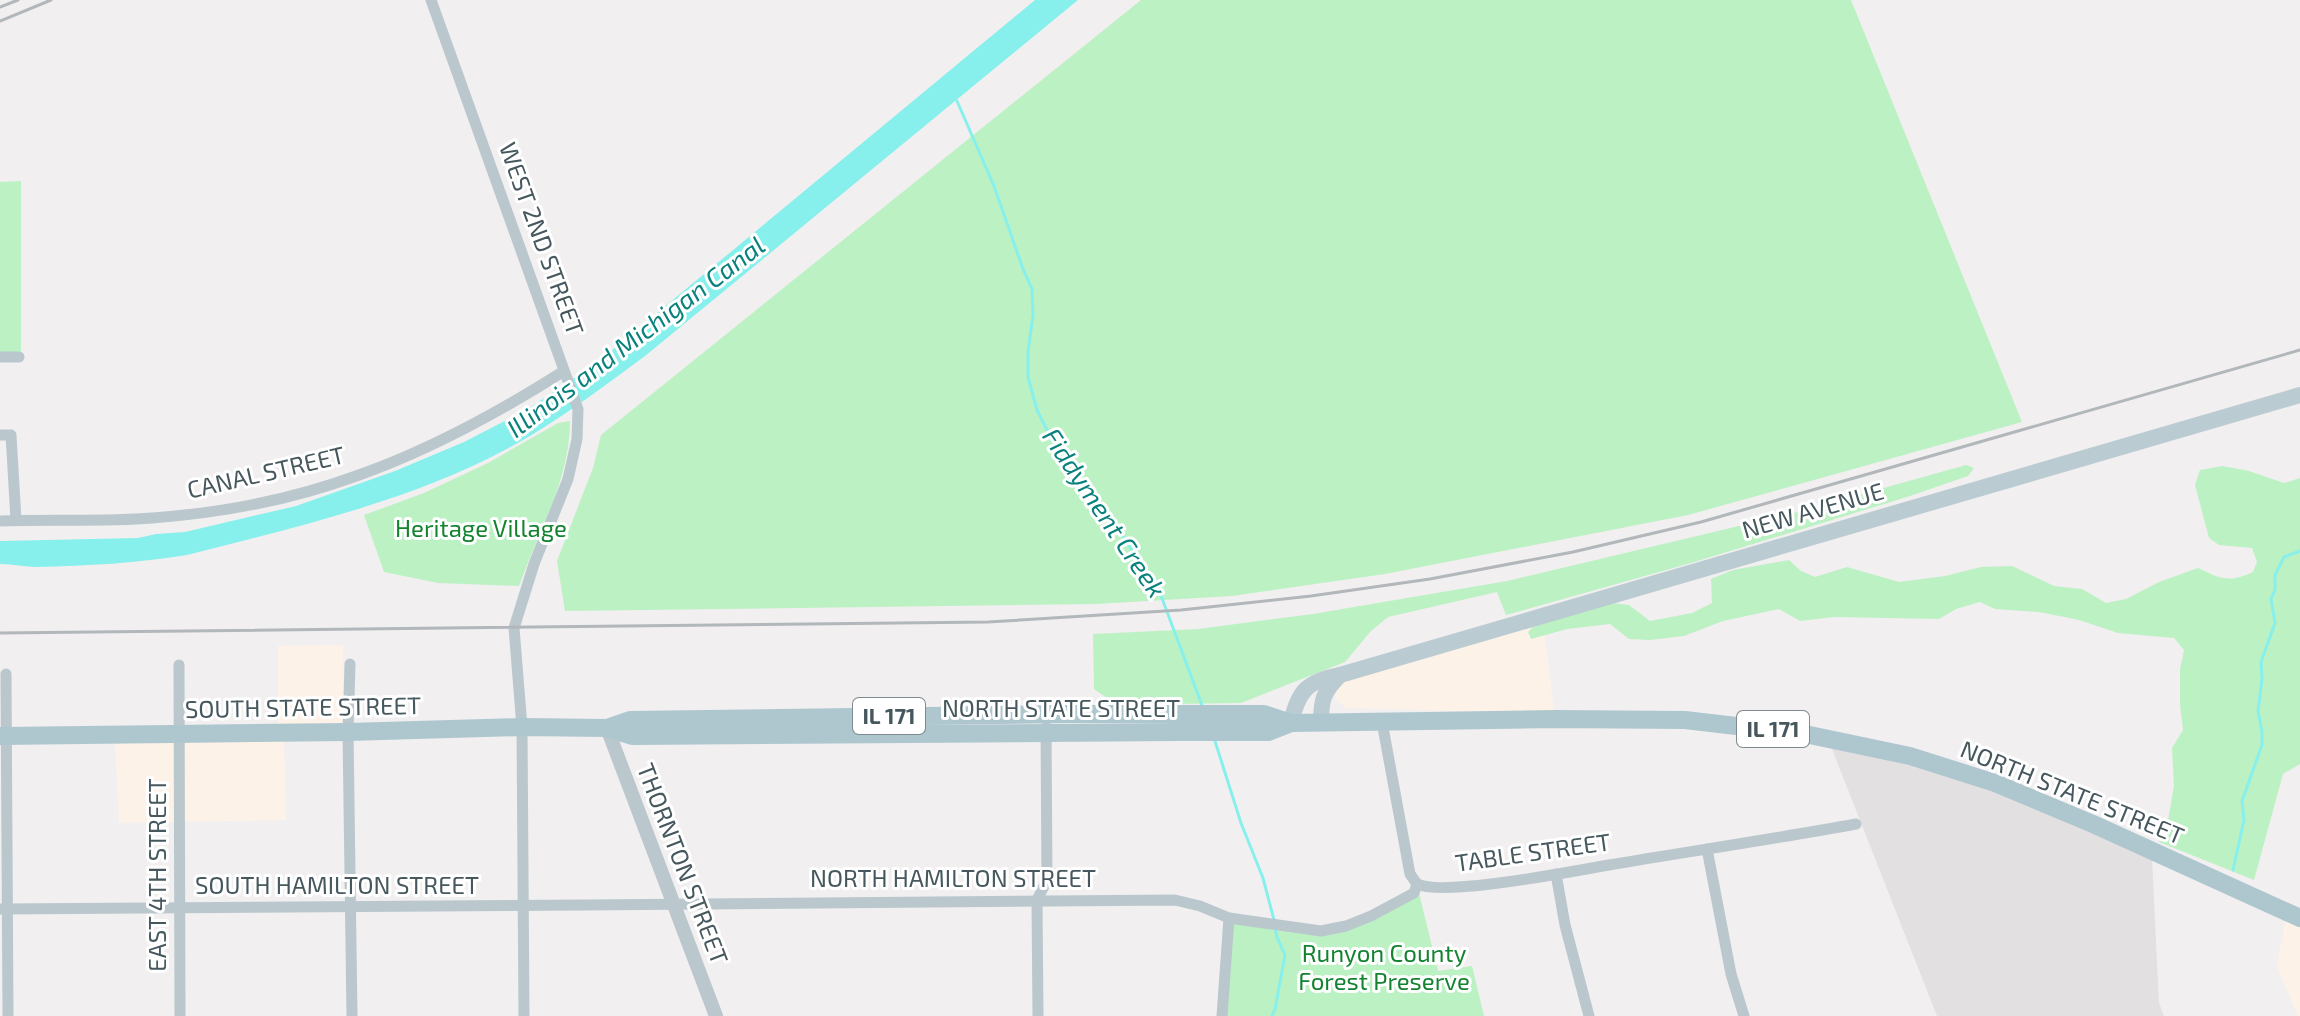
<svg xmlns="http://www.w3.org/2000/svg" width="2300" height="1016" font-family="'Exo 2',sans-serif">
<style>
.commercial{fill:#fdf2e8}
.education{fill:#e3e0e2}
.green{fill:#bcf1c3}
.water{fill:#87f0ec}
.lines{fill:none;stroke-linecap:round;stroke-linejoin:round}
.stream{stroke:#87f0ec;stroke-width:3}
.minor{stroke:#bac8cd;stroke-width:11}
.tertiary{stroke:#bac8cd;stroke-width:14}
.secondary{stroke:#bacbd2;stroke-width:16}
.primary{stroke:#aec7cf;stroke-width:18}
.rail{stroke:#b1b7ba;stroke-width:3}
.labels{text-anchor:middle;stroke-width:6;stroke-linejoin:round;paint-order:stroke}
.shield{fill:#fff;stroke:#7e8a8e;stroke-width:2}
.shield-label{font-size:22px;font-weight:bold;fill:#46585e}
.street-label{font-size:24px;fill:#46585e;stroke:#fff}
.park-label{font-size:24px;fill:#138330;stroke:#fff}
.water-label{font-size:26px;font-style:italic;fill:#09817c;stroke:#fff}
</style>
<rect width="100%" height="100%" fill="#f2eff0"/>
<g class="commercial">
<polygon points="1543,621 1554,712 1523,713 1346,708 1337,701 1335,695 1336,686 1345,679"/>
<polygon points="343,645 344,723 278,725 278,646"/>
<polygon points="284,739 286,820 119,823 115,741"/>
<polygon points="2286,919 2300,925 2300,1016 2298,1016 2277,966"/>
</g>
<polygon class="education" points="1830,744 1903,761 2001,793 2152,858 2159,1003 2164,1016 1937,1016"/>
<g class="green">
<polygon points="1141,0 1851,0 2022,422 1688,515 1385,574 1232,596 1096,604 565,611 557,561 593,468 601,435"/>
<polygon points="21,181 21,352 0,352 0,182"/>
<path d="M570,421C570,480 538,532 519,586L438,583L384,572L364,515L424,493L488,463L558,423Z"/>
<polygon points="1966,465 1974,468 1968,476 1910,496 1691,563 1506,615 1497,592 1388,617 1371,631 1345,662 1241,703 1117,705 1094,689 1093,634 1198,629 1313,614 1507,581 1798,512"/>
<path d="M2222,466L2249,471L2284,483L2300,478V764L2283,774L2254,880L2159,842L2168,821L2174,785L2172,748L2183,730L2180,705V669L2184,650L2174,638L2118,633L2079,620L2039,612L1995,609L1980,602L1956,609L1939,619L1834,617L1800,621L1779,609L1723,621L1684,636L1650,640L1629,639L1610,624L1567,629L1531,639L1528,632L1533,627L1611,603L1629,605L1650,621L1692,613L1712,603L1711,579L1733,570L1789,560L1801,571L1815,577L1847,567L1899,582L1945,576L1981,567L2012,566L2054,586L2082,589L2106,603L2126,599L2159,582L2198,568C2221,579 2229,583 2253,572L2257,562L2252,548L2219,545L2209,538L2195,485L2200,470Z"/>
<polygon points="1419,893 1438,971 1472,966 1484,1016 1225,1016 1233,923 1340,932 1383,916"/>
</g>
<path class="water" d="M1035,0H1078L645,356C607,384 570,412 530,436C425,498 304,525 187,555C138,563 87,566 37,567C25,567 13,564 0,564V541L138,538L156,534L185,532L296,506L395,471L464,442L528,409L599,361Z"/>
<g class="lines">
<g class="stream">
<polyline points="957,101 994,186 1023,269 1032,289 1033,315 1028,352 1028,377 1037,410 1063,462 1125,539 1160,593 1203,708"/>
<polyline points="1214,738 1241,823 1263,878 1274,920"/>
<polyline points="2233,870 2244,820 2242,801 2262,745 2262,731 2258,711 2262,679 2261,662 2275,623 2271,599 2275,590 2275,575 2284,557 2300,551"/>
<polyline points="1272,1016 1275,1009 1285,955 1277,937 1275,928"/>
</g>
<g class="minor">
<polyline points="431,0 578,409 577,439 568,479 534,564 514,628 522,727 524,1016"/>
<polyline points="0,357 19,357"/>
<polyline points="0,435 11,435 16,520"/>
<path d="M0,521C50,519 101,522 152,518C221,513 294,499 359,475C430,450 501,411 564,371"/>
<polyline points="350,664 348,732 352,1016"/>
<polyline points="179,665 180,1016"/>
<polyline points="6,674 8,1016"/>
<polyline points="1382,722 1410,874 1417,884"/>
<polyline points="1707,849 1731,974 1744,1016"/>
<polyline points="1556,874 1565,925 1589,1016"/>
<path d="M1417,884C1444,897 1573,871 1609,865C1692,851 1774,839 1856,824"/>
<path d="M0,909C392,908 783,902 1175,900L1200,906L1229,918L1321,931L1346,926L1371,916L1414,893L1417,884"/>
<polyline points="1038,1016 1037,900 1047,880 1046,727"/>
<polyline points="1222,1016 1229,918"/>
</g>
<polyline class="tertiary" points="607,728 716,1016"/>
<g class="secondary">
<path d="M1291,723C1298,691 1307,681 1340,675L2300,395"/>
<path d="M1321,723C1321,700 1323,692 1340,675"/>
</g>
<g class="primary">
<polyline points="607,728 630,720 1066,714 1264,714 1291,723"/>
<polyline points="0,736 348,732 522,727 607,728 632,736 1177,732 1268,732 1291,723 1554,719 1685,720 1805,734 1910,756 1995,783 2093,824 2300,918"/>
</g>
<g class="rail">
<polyline points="0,7 18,0"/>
<polyline points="0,21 51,0"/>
<polyline points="0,633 988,622 1181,610 1311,596 1430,579 1573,552 1701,522 2300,350"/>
</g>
</g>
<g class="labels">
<g class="shield">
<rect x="853" y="698" width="72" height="36" rx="6"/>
<rect x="1737" y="711" width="72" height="36" rx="6"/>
</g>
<g class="shield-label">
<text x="889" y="724">IL 171</text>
<text x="1773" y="737">IL 171</text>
</g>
<g class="street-label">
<text transform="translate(541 239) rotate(70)" y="8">WEST 2ND STREET</text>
<text transform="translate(266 473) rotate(-13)" y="8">CANAL STREET</text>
<text transform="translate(1813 511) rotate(-16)" y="8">NEW AVENUE</text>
<text transform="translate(303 708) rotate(-1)" y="8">SOUTH STATE STREET</text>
<text x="1061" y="717">NORTH STATE STREET</text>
<text transform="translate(2072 793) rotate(22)" y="8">NORTH STATE STREET</text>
<text transform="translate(1533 853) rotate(-8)" y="8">TABLE STREET</text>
<text transform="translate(682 864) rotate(69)" y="8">THORNTON STREET</text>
<text transform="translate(158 875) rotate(-90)" y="8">EAST 4TH STREET</text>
<text x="953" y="887">NORTH HAMILTON STREET</text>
<text x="337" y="894">SOUTH HAMILTON STREET</text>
</g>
<g class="park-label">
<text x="481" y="537">Heritage Village</text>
<text x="1384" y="962">Runyon County<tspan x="1384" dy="28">Forest Preserve</tspan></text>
</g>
<g class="water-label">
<text transform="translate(636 337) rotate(-37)" y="9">Illinois and Michigan Canal</text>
<text transform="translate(1104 513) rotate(56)" y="9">Fiddyment Creek</text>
</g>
</g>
</svg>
